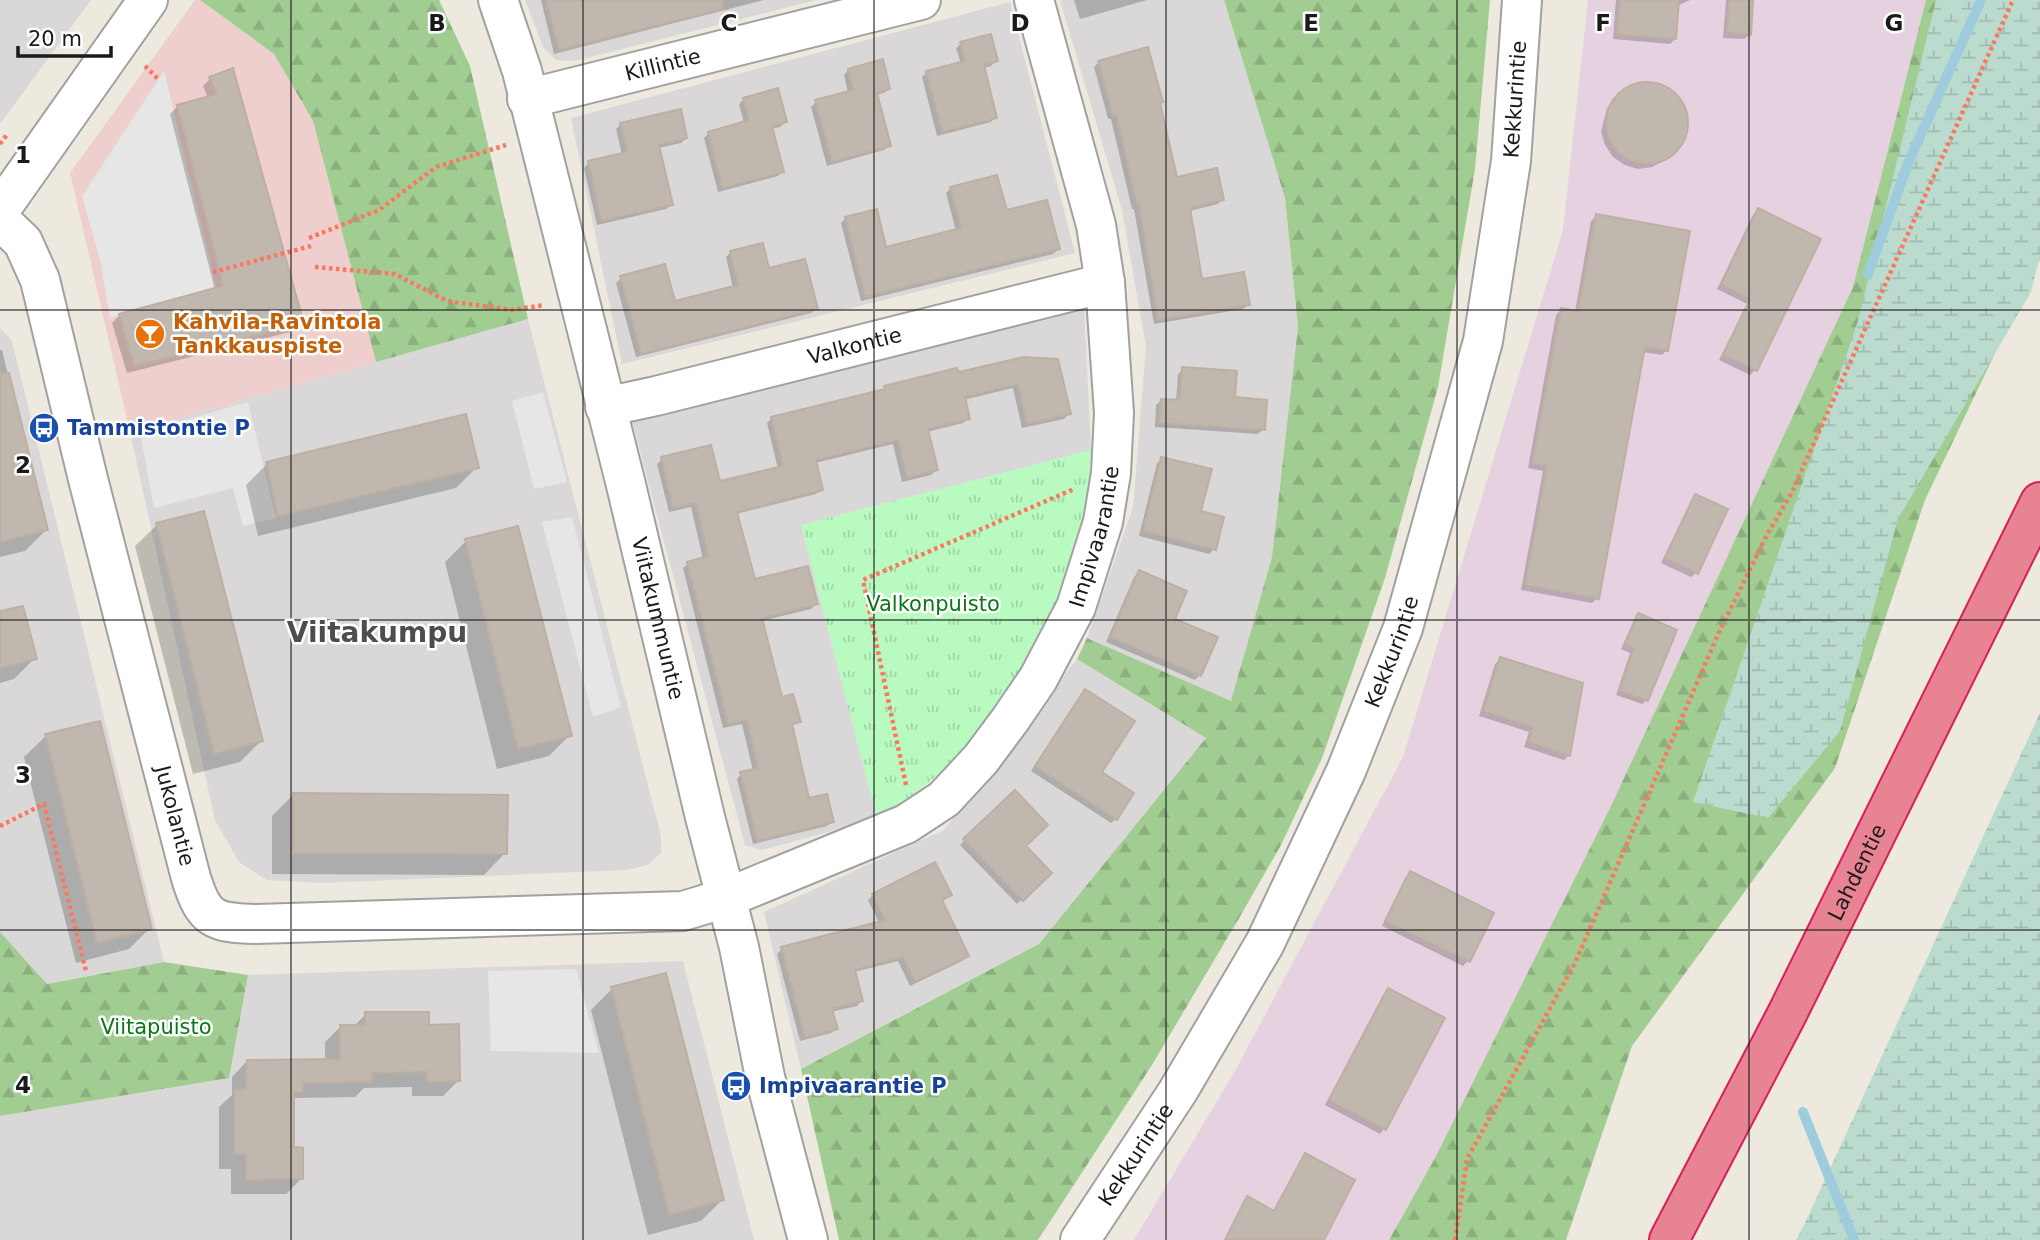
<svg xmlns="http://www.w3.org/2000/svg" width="2040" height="1240" font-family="'DejaVu Sans',sans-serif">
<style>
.residential{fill:#d9d7d7}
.commercial{fill:#efcfcd}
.industrial{fill:#e6d1e1}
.forest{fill:url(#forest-firs)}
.wetland{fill:url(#wetland-marsh)}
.park{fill:url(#park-tufts)}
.parking{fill:#e6e6e6}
.shadow{fill:#0003}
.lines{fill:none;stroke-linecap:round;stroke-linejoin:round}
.stream{stroke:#9eccdc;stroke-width:10}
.building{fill:#c0b8af;stroke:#beafa1;stroke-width:2}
.minor-casing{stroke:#a1a1a1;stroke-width:42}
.highway-casing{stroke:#d81f58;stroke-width:42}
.path{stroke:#fd7660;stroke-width:4.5;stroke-dasharray:3.5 3.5;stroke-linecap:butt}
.minor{stroke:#fff;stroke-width:38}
.highway{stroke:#e78392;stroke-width:38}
.grid{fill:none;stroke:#1a1a1a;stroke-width:2;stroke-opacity:0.55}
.labels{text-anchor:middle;stroke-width:5;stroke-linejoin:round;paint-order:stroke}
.street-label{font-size:21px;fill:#1a1a1a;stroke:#fff}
.food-label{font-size:21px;font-weight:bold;fill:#c56008;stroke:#fff;text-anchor:start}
.transit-label{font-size:21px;font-weight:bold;fill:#164399;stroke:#fff;text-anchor:start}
.park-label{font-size:21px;fill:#087816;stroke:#fff}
.district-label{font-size:28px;font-weight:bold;fill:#4d4d4d;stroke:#fff}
.grid-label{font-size:23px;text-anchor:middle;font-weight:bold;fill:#1a1a1a;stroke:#fff;stroke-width:5;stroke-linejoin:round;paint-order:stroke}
</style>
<defs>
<pattern id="forest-firs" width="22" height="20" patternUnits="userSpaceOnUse" patternTransform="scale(1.75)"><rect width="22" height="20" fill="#a2cd92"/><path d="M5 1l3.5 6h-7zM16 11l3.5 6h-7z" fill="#8baf7d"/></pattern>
<pattern id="wetland-marsh" width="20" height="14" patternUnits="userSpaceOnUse" patternTransform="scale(1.75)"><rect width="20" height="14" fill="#bbdbce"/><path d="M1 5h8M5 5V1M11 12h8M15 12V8" fill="none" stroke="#a0bbb0"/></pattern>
<pattern id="park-tufts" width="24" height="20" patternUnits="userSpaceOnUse" patternTransform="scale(1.75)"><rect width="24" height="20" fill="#b9fac0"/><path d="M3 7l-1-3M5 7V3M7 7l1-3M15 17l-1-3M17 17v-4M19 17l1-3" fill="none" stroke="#9ed6a4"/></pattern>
</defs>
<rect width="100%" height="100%" fill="#ede9df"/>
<g class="residential">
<polygon points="0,0 91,0 0,124"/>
<polygon points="525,0 816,0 575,61 556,60 543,47"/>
<polygon points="1060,0 1224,0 1285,198 1298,327 1272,557 1231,702 1087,638 1133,508 1146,346 1122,210"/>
<polygon points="1010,2 1075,253 622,364 571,118"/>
<polygon points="1084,306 1091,450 801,525 877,819 762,850 745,845 629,410"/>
<polygon points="528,319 661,836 661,853 648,865 626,870 320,883 267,880 239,862 215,820 130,432"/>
<polygon points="0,328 12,341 164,962 46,984 0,932"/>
<polygon points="1077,659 1206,738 1039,944 801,1069 764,912 944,830"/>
<polygon points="683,961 754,1240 0,1240 0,1116 229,1078 248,975"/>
</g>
<polygon class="commercial" points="195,0 200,0 274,54 313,121 376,362 130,432 70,173"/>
<polygon class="industrial" points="1588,0 1926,0 1853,287 1611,806 1435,1158 1389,1240 1134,1240 1235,1071 1403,757 1563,230"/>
<g class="forest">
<polygon points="200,0 439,0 470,66 528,319 376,362 313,121 274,54"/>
<polygon points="1224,0 1490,0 1475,169 1438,387 1385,578 1322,758 1281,845 1238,920 1152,1065 1038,1240 839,1240 801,1069 1039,944 1206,738 1077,659 1087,638 1231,701 1272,557 1298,327 1285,198"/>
<polygon points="1926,0 2040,0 2040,259 1925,500 1835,768 1632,1046 1566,1240 1389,1240 1435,1158 1611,806 1853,287"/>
<polygon points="0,932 47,984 164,962 248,975 229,1078 0,1116"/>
</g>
<g class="wetland">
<polygon points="1936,0 2040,0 2040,256 2031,292 1898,519 1840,731 1768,818 1693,802 1858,321"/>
<polygon points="2040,713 2040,1240 1796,1240 1804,1225"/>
</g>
<path class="park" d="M1091,450C1091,473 1091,497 1086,519C1069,588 1027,668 985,724C977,734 970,745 961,754C936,779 907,799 877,819L801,525Z"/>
<g class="parking">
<polygon points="164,71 216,286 110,318 101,264 82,196"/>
<polygon points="543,392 567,482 534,489 512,401"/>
<polygon points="248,402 276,518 243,526 233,488 154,508 140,433"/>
<polygon points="572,517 621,707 593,717 542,522"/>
<polygon points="576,969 599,1053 491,1051 488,971"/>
</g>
<g class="shadow">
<polygon points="541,0 764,0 554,54"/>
<polygon points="1074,0 1147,0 1080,19"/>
<polygon points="1616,0 1690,0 1677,6 1675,39 1670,44 1613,39"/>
<polygon points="1726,0 1752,0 1749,35 1744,39 1723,38"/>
<polygon points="961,44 996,61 991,66 983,68 995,117 991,122 937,136 922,77 927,72 961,64 956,48"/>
<polygon points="1099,62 1159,104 1176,179 1222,199 1218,204 1189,211 1200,281 1248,304 1243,309 1154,324 1134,209 1132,209 1111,119 1108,119 1094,67"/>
<polygon points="232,70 302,324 294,331 127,373 112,323 120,315 215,290 170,114 178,106 208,98 203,86 210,79"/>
<polygon points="848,70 888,89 884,93 876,95 889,145 884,150 827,166 811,107 816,102 848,93 844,75"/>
<polygon points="1648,83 1664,87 1675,95 1683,107 1687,120 1685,134 1680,145 1664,161 1652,167 1638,169 1625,165 1613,157 1605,145 1601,132 1607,108 1617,98 1634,85"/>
<polygon points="744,99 785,122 780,127 771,129 782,171 778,176 718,192 704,138 709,133 744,123 739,104"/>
<polygon points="621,124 686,138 681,143 658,148 671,204 666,209 597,225 584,168 589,163 622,155 616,129"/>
<polygon points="951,188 1005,212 1058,249 1053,254 861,301 841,223 846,218 885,249 956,231 946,193"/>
<polygon points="1758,210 1819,240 1755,370 1750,375 1719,360 1747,304 1717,289 1753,215"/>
<polygon points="1596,216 1667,350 1662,355 1642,352 1597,598 1592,603 1521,590 1543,471 1528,468 1556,315 1561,310 1575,312 1591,221"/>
<polygon points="731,252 768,270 816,308 811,313 636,357 616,283 621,278 674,304 733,288 726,257"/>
<polygon points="0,350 2,350 46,530 25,551 0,557"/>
<polygon points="1024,358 1069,414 1064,419 1022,428 1013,388 963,400 968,418 963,423 927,432 936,470 931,475 902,482 893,444 815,463 821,489 816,494 736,514 753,581 816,604 811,609 761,621 781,699 799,721 790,727 808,801 832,821 827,826 753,844 737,779 741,774 753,771 742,724 723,728 683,568 688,564 703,559 691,507 669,512 657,464 662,459 718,483 778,469 767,423 772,418 880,393 885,387 957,374"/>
<polygon points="1183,369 1233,399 1263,429 1258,434 1155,427 1156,405 1161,401 1176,401 1178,374"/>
<polygon points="1162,459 1214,549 1209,554 1139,536 1157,463"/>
<polygon points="267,464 477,467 456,488 258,536 246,485"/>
<polygon points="1696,496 1696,573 1691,577 1661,563 1691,501"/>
<polygon points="157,525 261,741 240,762 193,774 135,546"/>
<polygon points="466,541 570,735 549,756 497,769 445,562"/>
<polygon points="1139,572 1173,620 1200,675 1195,680 1106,642 1134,577"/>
<polygon points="0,613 35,658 14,679 0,683"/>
<polygon points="1639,615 1647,700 1642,704 1616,695 1630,653 1621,649 1634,620"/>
<polygon points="1500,659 1569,755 1564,760 1524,747 1529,732 1479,716 1495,664"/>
<polygon points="1085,691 1099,772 1116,819 1111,823 1031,771"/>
<polygon points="46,736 150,928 129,949 76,963 24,757"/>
<polygon points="1015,792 1023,846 1049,873 1017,904 960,845"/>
<polygon points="293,795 505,853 484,875 272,874 272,816"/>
<polygon points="1410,874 1468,961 1463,966 1382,926 1405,878"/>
<polygon points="873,895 950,895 940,902 967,956 962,961 910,986 898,961 854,972 861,1001 857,1006 831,1012 836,1028 831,1033 800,1041 777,954 782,949 879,923 868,900"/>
<polygon points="612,989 722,1200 701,1221 648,1235 591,1010"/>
<polygon points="1388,990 1384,1129 1380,1134 1325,1105 1383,995"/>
<polygon points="366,1014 428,1027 458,1081 443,1096 412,1096 412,1087 364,1088 355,1097 295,1098 292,1101 292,1149 302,1178 286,1194 231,1194 231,1169 219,1169 219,1107 232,1095 232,1077 247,1061 325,1061 325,1042 340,1027 354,1026"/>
<polygon points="1305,1156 1322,1240 1224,1240 1243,1203 1247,1198 1272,1212"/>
</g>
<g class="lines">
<g class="stream">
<polyline points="1868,274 1909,161 1981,0"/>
<polyline points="1803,1112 1854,1240"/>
</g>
</g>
<g class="building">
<polygon points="546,0 722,0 723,9 559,50"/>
<polygon points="1620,0 1679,0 1676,39 1617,35"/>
<polygon points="1729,0 1753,0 1751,35 1727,33"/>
<polygon points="991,34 998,61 984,65 997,118 942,132 926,71 965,61 960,42"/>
<polygon points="1148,47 1163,102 1160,103 1177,177 1217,168 1224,200 1190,208 1202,279 1244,272 1250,305 1158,320 1139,205 1137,205 1116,115 1113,116 1098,61"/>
<polygon points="883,59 890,89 877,93 891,146 832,162 815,100 853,90 848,69"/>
<polygon points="233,68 304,324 134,366 119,314 223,286 177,105 217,94 209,77"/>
<circle cx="1647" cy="123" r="41"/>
<polygon points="778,88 787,122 772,126 784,172 722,188 708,132 749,120 743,98"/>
<polygon points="681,109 687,138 659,145 673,205 601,221 588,161 627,152 620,123"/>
<polygon points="997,175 1007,210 1047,200 1060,249 865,297 845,217 877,209 886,247 961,228 950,187"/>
<polygon points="1758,208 1821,239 1757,371 1723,355 1750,299 1721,284"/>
<polygon points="1596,214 1690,231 1668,351 1645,347 1599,599 1525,585 1547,466 1532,463 1561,308 1578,311"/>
<polygon points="763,243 769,268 805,259 818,309 641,354 620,276 665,264 675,301 738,285 730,251"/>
<polygon points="1024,357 1058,359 1071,414 1027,424 1018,384 965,397 970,419 928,429 938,470 907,478 898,440 816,460 823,490 737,512 755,579 808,566 818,604 762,618 782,697 793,694 801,722 792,724 809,798 827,794 834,822 757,841 740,772 758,768 747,720 728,724 687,562 708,556 696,503 673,508 661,457 711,445 720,481 783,466 771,417 885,389 884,386 957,368 959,372"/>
<polygon points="1182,367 1237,371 1235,397 1267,400 1265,430 1159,423 1161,399 1180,400"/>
<polygon points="9,373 48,530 0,542 0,374"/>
<polygon points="466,414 479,468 278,516 266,462"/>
<polygon points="1161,457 1212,469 1201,511 1224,517 1216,550 1143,531"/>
<polygon points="1695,494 1728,509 1698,574 1665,558"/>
<polygon points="204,511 263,741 214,754 156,523"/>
<polygon points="518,526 572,736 518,749 465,539"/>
<polygon points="1139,570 1187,591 1175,619 1218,637 1201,676 1110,637"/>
<polygon points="23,606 37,659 0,668 0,611"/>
<polygon points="1638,613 1677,630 1648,701 1619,690 1634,648 1625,644"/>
<polygon points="1500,657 1583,683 1570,756 1528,742 1533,727 1483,711"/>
<polygon points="1085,689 1135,721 1102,772 1134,793 1117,820 1035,766"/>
<polygon points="100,721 152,929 97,943 45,734"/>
<polygon points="1015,790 1048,825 1026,846 1052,873 1023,901 963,839"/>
<polygon points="293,793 508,795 507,854 293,853"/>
<polygon points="935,862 952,895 942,900 969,956 915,982 903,957 855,970 863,1001 832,1009 838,1029 805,1038 781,947 885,920 872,894"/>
<polygon points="1410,871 1494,913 1470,962 1385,921"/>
<polygon points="666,973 724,1200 669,1215 611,987"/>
<polygon points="1388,988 1445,1018 1386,1130 1329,1100"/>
<polygon points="365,1012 429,1012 429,1025 459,1024 460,1081 427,1082 427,1072 372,1073 372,1082 303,1083 303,1092 294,1092 294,1147 303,1148 303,1179 246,1180 246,1154 234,1154 234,1090 246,1089 247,1060 340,1059 340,1025 365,1025"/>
<polygon points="1305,1153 1355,1180 1324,1240 1225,1240 1247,1196 1274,1211"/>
</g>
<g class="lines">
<g class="minor-casing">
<g id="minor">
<path id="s1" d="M498,0L522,71L626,485L705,817L739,947L765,1077L808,1240"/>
<path id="s2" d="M527,99L921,0"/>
<polyline points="0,210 148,0"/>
<path id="s3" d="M0,220L23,242L40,280L88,479L191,878C204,920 214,923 256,924L683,911L726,898L906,824L944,799L981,759L1010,720L1038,679L1076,607L1103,522L1111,473L1114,413L1105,283L1096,225L1034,0"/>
<path id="s4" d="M605,407L656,396L1105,283"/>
<path id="s5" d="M1080,1240L1178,1091L1265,943L1346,771L1403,628L1483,341L1511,161L1522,0"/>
</g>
</g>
<g class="highway-casing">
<g id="highway">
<path id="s6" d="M1669,1240L1787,1014L2040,502"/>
</g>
</g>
<g class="path">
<polyline points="145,66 159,80"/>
<polyline points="0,144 8,133"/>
<polyline points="309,238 379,210 436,167 506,145"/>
<polyline points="315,267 395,274 447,301 511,310 545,305"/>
<polyline points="213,272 311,246"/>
<polyline points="906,785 863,580 1074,489"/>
<polyline points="0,826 44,804 86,971"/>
<polyline points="1455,1240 1467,1159 1575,963 1720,630 1767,535 1791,494 2013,0"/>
</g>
<use href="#minor" class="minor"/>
<use href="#highway" class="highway"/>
</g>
<path class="grid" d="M291,0V1240M583,0V1240M874,0V1240M1166,0V1240M1457,0V1240M1749,0V1240M0,310H2040M0,620H2040M0,930H2040"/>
<defs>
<g id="bar-disc" transform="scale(1.575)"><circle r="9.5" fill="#e8710a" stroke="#fff"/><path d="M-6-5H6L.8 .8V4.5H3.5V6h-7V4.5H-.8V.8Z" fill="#fff"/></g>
<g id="bus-disc" transform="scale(1.575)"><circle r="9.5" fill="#1a4fb4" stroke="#fff"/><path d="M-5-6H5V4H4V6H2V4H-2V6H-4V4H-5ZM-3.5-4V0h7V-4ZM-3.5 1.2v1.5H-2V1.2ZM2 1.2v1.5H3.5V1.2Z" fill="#fff"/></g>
</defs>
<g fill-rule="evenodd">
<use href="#bar-disc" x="150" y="334"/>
<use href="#bus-disc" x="44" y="428"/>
<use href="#bus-disc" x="736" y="1086"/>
</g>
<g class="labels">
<g class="street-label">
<text dy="7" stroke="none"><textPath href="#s2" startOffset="140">Killintie</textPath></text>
<text dy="7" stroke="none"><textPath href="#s5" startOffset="1236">Kekkurintie</textPath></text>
<text dy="7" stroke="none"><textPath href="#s4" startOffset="257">Valkontie</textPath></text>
<text dy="7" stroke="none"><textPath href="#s3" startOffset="1799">Impivaarantie</textPath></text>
<text dy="7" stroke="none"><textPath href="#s1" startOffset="639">Viitakummuntie</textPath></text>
<text dy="7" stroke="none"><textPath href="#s5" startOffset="668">Kekkurintie</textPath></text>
<text dy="7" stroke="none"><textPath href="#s3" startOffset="626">Jukolantie</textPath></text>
<text dy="7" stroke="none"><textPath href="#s6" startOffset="413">Lahdentie</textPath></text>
<text dy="7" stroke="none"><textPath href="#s5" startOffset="102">Kekkurintie</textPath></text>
</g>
<g class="food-label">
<text x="173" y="329">Kahvila-Ravintola<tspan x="173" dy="24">Tankkauspiste</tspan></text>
</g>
<g class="transit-label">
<text x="67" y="435">Tammistontie P</text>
<text x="759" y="1093">Impivaarantie P</text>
</g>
<g class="park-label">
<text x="933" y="611">Valkonpuisto</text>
<text x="156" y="1034">Viitapuisto</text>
</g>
<g class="district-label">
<text x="377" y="642">Viitakumpu</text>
</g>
</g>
<g class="grid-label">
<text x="437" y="31">B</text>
<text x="729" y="31">C</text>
<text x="1020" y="31">D</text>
<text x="1311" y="31">E</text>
<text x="1603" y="31">F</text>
<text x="1894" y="31">G</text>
<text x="23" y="163">1</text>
<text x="23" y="473">2</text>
<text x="23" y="783">3</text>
<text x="23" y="1093">4</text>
</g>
<path d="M18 46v10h93v-10" fill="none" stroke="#1a1a1a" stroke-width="3.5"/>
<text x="28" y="46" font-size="21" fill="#1a1a1a" stroke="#ffffff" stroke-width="5" paint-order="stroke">20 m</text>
</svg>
